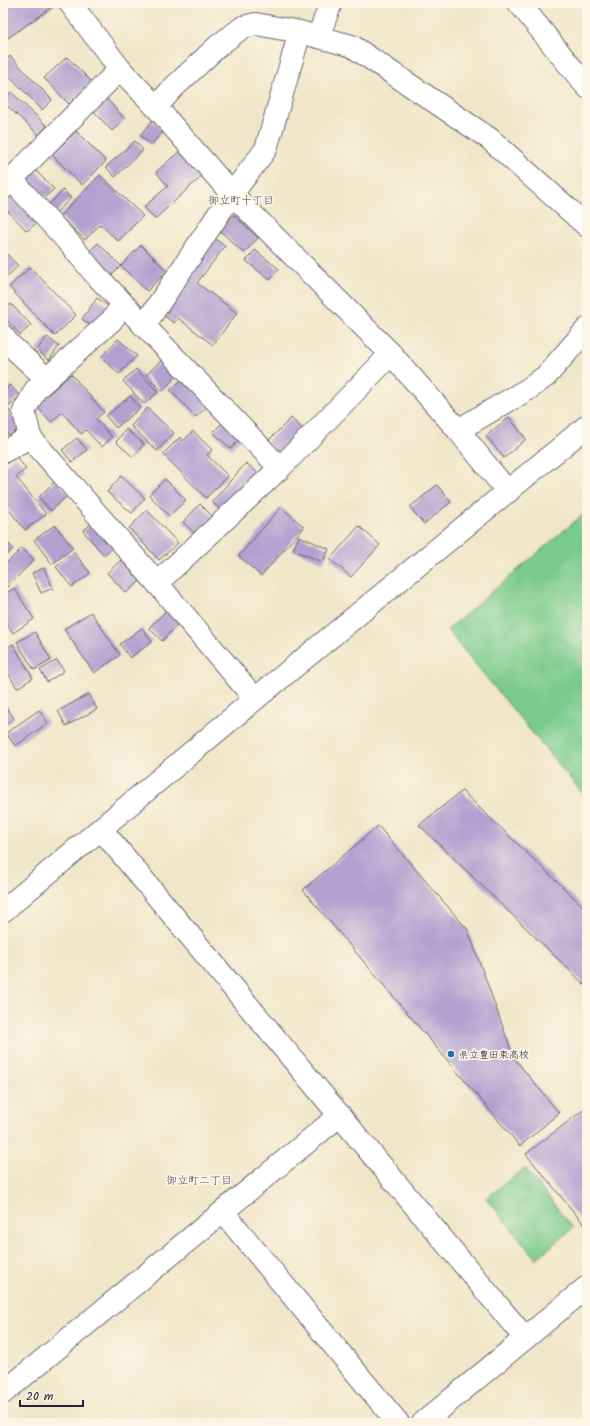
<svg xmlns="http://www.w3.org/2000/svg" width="590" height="1426" font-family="Kalam,'Klee One',sans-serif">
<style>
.green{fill:#79ca8c;stroke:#4e7664}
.building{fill:#b1a1d0}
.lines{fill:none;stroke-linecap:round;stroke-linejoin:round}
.minor-casing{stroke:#6a676d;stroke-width:24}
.tertiary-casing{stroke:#6a676d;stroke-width:24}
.minor{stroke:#fff;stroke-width:22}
.tertiary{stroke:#fff;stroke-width:22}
.poi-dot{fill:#1f6fb2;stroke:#fcf5e5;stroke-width:1.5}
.labels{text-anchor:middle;stroke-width:3.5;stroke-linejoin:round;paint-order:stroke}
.poi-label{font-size:10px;fill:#22223b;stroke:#fcf5e5;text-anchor:start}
.neighbourhood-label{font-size:11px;fill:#544e6f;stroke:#fcf5e5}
</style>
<rect width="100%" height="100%" fill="#fcf5e5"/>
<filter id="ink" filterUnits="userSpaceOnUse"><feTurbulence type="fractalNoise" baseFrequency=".025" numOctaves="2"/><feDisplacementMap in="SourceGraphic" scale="8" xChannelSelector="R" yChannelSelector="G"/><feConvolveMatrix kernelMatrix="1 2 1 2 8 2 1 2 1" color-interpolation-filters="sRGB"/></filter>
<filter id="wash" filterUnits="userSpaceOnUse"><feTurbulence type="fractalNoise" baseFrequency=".012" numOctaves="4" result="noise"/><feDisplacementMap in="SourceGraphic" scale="16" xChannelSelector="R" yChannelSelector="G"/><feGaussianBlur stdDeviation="0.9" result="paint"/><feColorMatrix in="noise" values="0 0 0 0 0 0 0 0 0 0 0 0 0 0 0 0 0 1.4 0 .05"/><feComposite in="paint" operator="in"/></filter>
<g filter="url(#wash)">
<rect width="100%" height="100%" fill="#f0e6c9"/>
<g class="green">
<polygon points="587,511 587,799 447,630"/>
<polygon points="525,1168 573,1228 536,1259 486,1198"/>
</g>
<g id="blocks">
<g class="building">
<polygon points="14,3 58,3 5,40 3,37 3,11"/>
<polygon points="10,56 52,100 42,110 3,69 3,63"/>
<polygon points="67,57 92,82 69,104 44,78"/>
<polygon points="11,92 47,126 39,135 3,102"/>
<polygon points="103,95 125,119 112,131 90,107"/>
<polygon points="152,121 163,131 151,145 140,135"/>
<polygon points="76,131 106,161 82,185 52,155"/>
<polygon points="135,141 143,150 115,177 106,167"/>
<polygon points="182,149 204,174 155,219 144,207 168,186 156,172"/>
<polygon points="35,170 54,189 44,198 25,180"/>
<polygon points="100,175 143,216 118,241 100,224 85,240 60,216"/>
<polygon points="63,190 71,198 57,212 49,204"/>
<polygon points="15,192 40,220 27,231 3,206 3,204"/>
<polygon points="234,215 258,238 244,253 219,230"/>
<polygon points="214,238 225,246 197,283 237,313 213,345 178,318 174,323 159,312"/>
<polygon points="98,243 121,266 112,275 89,252"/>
<polygon points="141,245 167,271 147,291 121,266"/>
<polygon points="3,250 18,266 3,280"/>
<polygon points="255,250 279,269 270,280 246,261"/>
<polygon points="30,267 76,315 55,336 9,287"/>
<polygon points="97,298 111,308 96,329 82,319"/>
<polygon points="11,304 31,325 20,335 3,316 3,311"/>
<polygon points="47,337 59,346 49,360 37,350"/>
<polygon points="118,339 137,356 119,374 101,357"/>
<polygon points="165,357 180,373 162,391 146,375"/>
<polygon points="136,369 158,392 144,404 123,381"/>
<polygon points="71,374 104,412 96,419 112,437 102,447 86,430 81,434 62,412 51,422 36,405"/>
<polygon points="186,376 211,403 196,417 170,390"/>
<polygon points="10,385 20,396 3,412 3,392"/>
<polygon points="130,396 140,408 116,428 106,416"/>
<polygon points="147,408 174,433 157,451 131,426"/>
<polygon points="9,410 22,426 9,436 3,428 3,415"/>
<polygon points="509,417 526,439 504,458 486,436"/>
<polygon points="291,418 304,430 279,455 267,442"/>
<polygon points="224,421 241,437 231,449 213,432"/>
<polygon points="126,429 144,444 133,457 116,442"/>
<polygon points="193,431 212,450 207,455 228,476 206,498 163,454 180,437 183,441"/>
<polygon points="77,438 87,450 72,462 62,450"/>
<polygon points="16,456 26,469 16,477 46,514 25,530 3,502 3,467"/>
<polygon points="246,463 260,475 226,514 212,502"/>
<polygon points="121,476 145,498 132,513 107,492"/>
<polygon points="165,479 186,500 169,516 149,495"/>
<polygon points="56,480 69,494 51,511 39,497"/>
<polygon points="437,485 451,502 424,524 410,507"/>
<polygon points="200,504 213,517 196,535 183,522"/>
<polygon points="281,507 304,527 261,576 239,556"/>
<polygon points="147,510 178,543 159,560 129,528"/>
<polygon points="93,522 114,546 104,555 83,531"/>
<polygon points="55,525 73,548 52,564 34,540"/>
<polygon points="359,526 380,545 351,577 330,559"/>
<polygon points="299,536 329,549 323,562 293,550"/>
<polygon points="3,537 13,549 3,558"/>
<polygon points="22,548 34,560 6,588 3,584 3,567"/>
<polygon points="74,552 90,573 72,587 56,567"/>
<polygon points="121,560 140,581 126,593 107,573"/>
<polygon points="44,568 53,588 41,593 32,573"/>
<polygon points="14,588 34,619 13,633 3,618 3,595"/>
<polygon points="167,610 180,622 162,641 149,628"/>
<polygon points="91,612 120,655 94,673 64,629"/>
<polygon points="142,628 152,642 130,658 120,644"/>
<polygon points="35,632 51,660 34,670 17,642"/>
<polygon points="13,644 33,678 17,688 3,664 3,650"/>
<polygon points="57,660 64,671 47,682 40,670"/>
<polygon points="89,694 97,709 66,726 58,711"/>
<polygon points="3,703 14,718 3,727"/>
<polygon points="39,710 48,723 15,746 6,733"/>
<polygon points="462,791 587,910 587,987 419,825"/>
<polygon points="378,826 468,930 514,1058 559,1113 520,1146 303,890"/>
<polygon points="587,1107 587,1228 526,1154"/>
</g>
</g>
</g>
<g filter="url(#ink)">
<use href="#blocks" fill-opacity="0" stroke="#6a676d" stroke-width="1"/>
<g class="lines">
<g class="minor-casing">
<g id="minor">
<polyline points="70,3 120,69 156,107 232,194 391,354 458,430 508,492"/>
<polyline points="519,3 587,87"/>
<polyline points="318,37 331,3"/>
<polyline points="156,107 173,88 219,45 243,27 256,24 300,32 352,46 490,139 587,226"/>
<polyline points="11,179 71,245 94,273 280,468"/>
<polyline points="3,188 120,69"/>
<polyline points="144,326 232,194 266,149 300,32"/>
<polyline points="3,336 9,344 47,379 36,389 24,411 30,437 157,583 280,468 391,354"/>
<polyline points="47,379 112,320 123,304"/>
<polyline points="458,430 530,388 546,376 587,329"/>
<polyline points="3,452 30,437"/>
<polyline points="157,583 255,699"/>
<polyline points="101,829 525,1338"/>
<polyline points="223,1212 398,1423"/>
<polyline points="3,1393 340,1115"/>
<polyline points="423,1423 587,1287"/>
</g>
</g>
<g class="tertiary-casing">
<polyline id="tertiary" points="3,911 255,699 587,426"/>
</g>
<use href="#minor" class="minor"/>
<use href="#tertiary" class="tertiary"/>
</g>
</g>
<circle class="poi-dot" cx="451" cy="1054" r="4"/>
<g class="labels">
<g class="poi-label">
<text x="459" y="1058">県立豊田東高校</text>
</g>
<g class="neighbourhood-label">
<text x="241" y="204">御立町十丁目</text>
<text x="199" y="1184">御立町二丁目</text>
</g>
</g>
<rect width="590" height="1426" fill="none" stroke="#fcf5e5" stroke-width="16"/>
<path d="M20 1400v6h63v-6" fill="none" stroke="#22223b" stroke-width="2"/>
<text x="26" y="1400" font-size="12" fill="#22223b" stroke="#fcf5e5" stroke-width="3" paint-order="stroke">20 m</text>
</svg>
